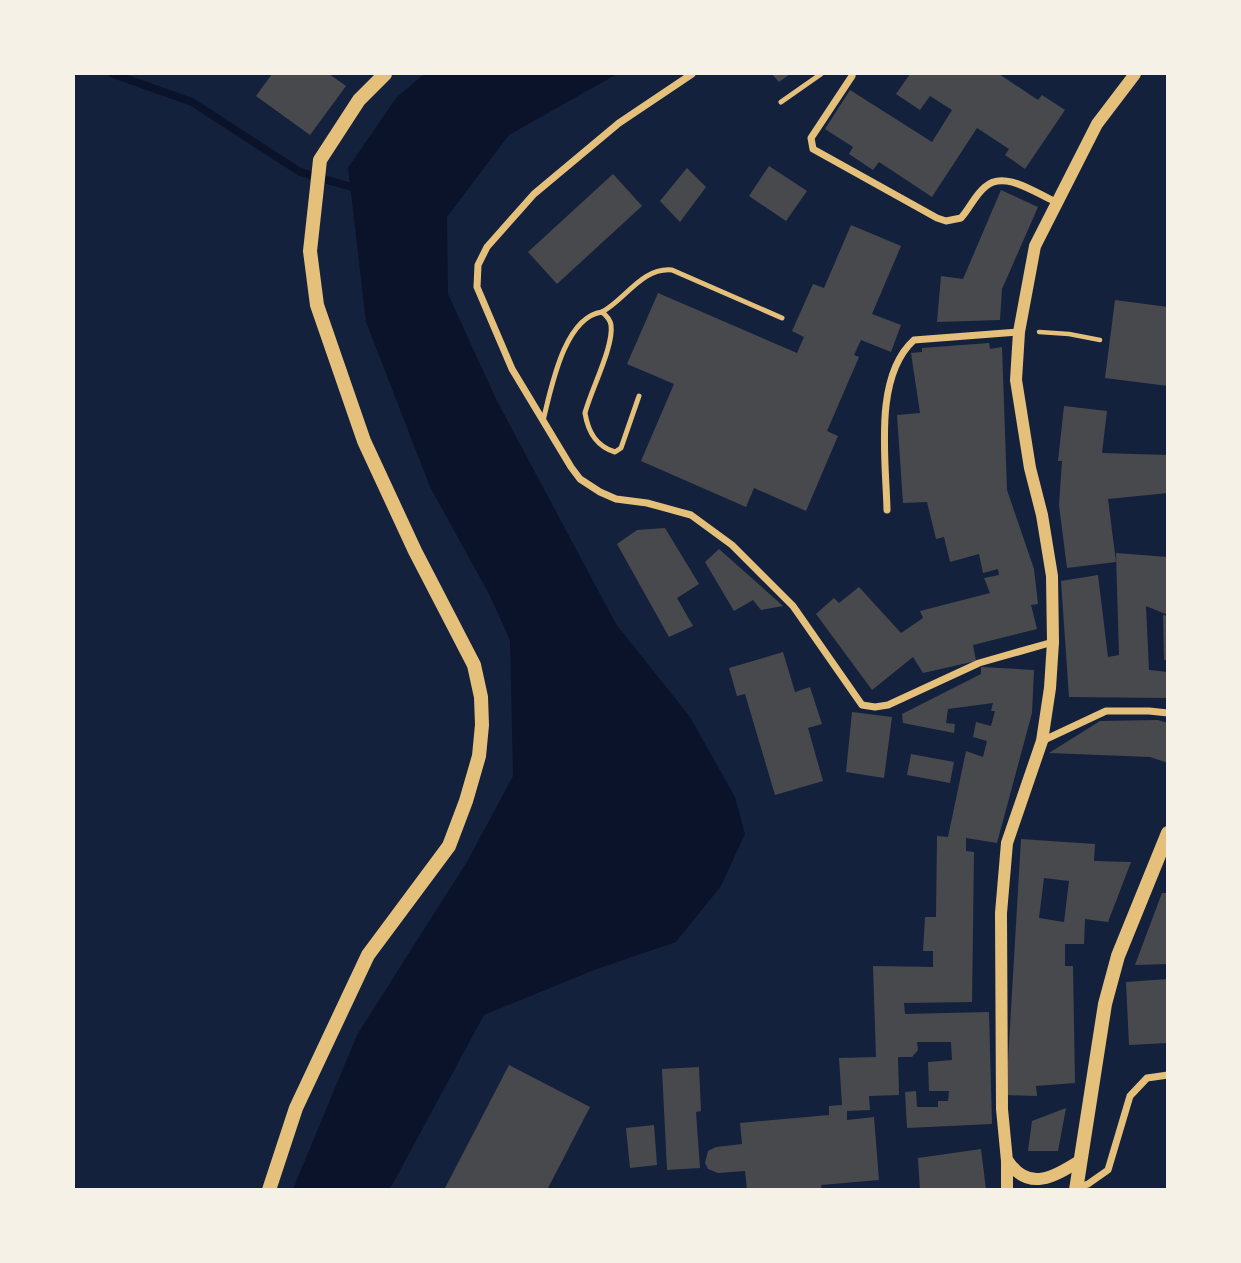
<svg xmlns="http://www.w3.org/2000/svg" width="1241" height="1263" font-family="Signika,sans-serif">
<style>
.water{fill:#0b132b}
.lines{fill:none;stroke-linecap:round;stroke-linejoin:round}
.stream{stroke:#0b132b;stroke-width:8}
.building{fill:#48494c;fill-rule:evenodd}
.path{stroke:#e5c07b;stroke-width:4.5}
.service{stroke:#e5c07b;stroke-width:5}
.minor{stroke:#e5c07b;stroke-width:7}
.tertiary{stroke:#e5c07b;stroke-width:12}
.secondary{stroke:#e5c07b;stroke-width:14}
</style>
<rect width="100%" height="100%" fill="#14213d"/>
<polygon class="water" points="424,74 617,74 509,135 447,217 448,294 497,401 616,624 690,717 735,797 745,834 721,886 676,942 594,970 484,1015 390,1189 293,1189 357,1035 468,860 513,776 510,640 489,594 430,487 366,322 348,168 396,98"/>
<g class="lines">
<polyline class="stream" points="113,74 192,102 300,172 358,189"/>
</g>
<g class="building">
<polygon points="272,74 329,74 346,86 310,135 256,96"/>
<polygon points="772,74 790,74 779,82"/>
<polygon points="910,74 999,74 1038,100 1042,95 1065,110 1025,169 1005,155 1009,149 977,128 932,197 879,162 873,170 849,154 853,147 825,129 850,90 932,142 952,110 930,96 920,110 896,94"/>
<polygon points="769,166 807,191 786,221 749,196"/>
<polygon points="687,168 706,187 680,222 660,201"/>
<polygon points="613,174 642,206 557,284 528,252"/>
<polygon points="1001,190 1038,207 1002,289 1000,320 937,322 941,276 963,279"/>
<polygon points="851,225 901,246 872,314 901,325 891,352 861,340 854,355 859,357 827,431 838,436 806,511 754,488 746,507 641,461 674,384 627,364 658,293 797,353 804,337 792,331 813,284 824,288"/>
<polygon points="1115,300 1168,307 1168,386 1105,378"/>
<polygon points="989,343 990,349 1002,347 1007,490 1034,569 1038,604 1031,605 1037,629 973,645 976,661 923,673 913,657 872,690 816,614 834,598 839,603 859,587 901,633 923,618 920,611 990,593 984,578 999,575 998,569 983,573 979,554 950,562 944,537 936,539 927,502 903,503 897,415 920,413 911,353 922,352 922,348"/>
<polygon points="1064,406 1107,411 1102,453 1168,455 1168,493 1108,499 1116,562 1067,568 1059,505 1062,461 1058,461"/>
<polygon points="665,528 699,584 677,598 693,626 669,637 617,544 637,530"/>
<polygon points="719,549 783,606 761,610 753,600 734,611 705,562"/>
<polygon points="1116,553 1168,557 1168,615 1146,606 1149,670 1168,672 1168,698 1069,697 1061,581 1098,575 1108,657 1119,655"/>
<polygon points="1163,615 1168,616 1168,660 1164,660"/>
<polygon points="783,652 795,692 810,687 822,724 808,728 823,781 775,795 745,694 737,696 729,668"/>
<polygon points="981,667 1034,670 1032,713 997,843 966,838 966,851 974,852 972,1002 904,1003 905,1014 989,1012 992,1124 907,1128 905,1092 916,1091 917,1107 938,1107 938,1101 948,1101 949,1091 929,1091 928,1062 952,1060 951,1042 917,1042 918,1050 912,1057 898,1057 899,1095 869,1096 870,1110 847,1111 847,1120 874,1117 879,1180 821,1185 822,1190 747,1190 745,1171 718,1173 708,1169 705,1163 708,1151 716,1147 742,1144 740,1123 829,1115 829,1106 842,1105 839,1058 876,1057 873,966 933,967 933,951 923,951 925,917 936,917 937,836 948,837 966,751 983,757 987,741 973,737 976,722 991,726 995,711 991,711 993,703 948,709 946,723 955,724 954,733 903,723 902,714 981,674"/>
<polygon points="852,712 892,717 884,778 846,772"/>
<polygon points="1158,720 1168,723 1168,763 1150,757 1049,753 1100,721"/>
<polygon points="911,754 954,762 950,783 907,775"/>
<path d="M1021,839L1095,844L1094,861L1131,862L1108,922L1085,919L1084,944H1065V966H1073L1075,1083L1036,1086L1037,1096L1006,1095ZM1044,878L1069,881L1064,922L1039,918Z"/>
<polygon points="1162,893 1168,893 1168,964 1135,965"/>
<polygon points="1168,979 1168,1043 1129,1045 1126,982"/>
<polygon points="509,1065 590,1107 547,1190 444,1190"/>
<polygon points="699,1067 701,1111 696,1112 700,1168 667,1170 662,1069"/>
<polygon points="1066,1108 1058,1151 1028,1151 1032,1121"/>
<polygon points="654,1125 657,1165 630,1168 626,1128"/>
<polygon points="981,1149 986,1190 920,1190 918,1158"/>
</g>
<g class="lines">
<polyline class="path" points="1039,332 1069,334 1100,340"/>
<g class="service">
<polyline points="781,102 821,74"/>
<path d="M602,312C625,300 642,267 672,270L782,318"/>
<path d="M543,421C551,389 564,317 602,312C607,316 610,319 611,325C614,346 591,390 585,413C588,432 596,446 615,452L621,448L639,396"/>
</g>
<g class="minor">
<polyline points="692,74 619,123 534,194 487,247 478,265 477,287 512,369 571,467 580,479 600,492 616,499 647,503 691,515 732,545 793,606 862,705 875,707 888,705 979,663 1053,642"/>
<path d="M852,76L811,138L813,149L937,218L946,221L961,218C970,208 975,195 985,187C1004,169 1037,194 1056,202"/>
<path d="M887,510C886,460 873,377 914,340L1019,332"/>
<polyline points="1042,741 1106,711 1149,711 1168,713"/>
<polyline points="1077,1188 1088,1184 1108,1170 1130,1096 1147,1078 1168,1075"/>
</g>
<g class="tertiary">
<path d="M1008,1161C1029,1193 1055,1176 1081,1160"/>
<polyline points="1007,1190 1007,1161 1002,1109 1001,913 1007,843 1042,741 1050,688 1053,642 1052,576 1042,515 1030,468 1016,380 1019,332 1035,246 1097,124 1135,74"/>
</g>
<g class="secondary">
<polyline points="269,1190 296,1108 368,955 449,846 466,801 479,756 482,725 481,697 474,665 415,551 364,441 317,305 310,251 320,160 359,100 385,74"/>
<polyline points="1076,1190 1105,1004 1118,956 1168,833"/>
</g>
</g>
<rect width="1241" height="1263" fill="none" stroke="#f6f1e7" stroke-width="150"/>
</svg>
